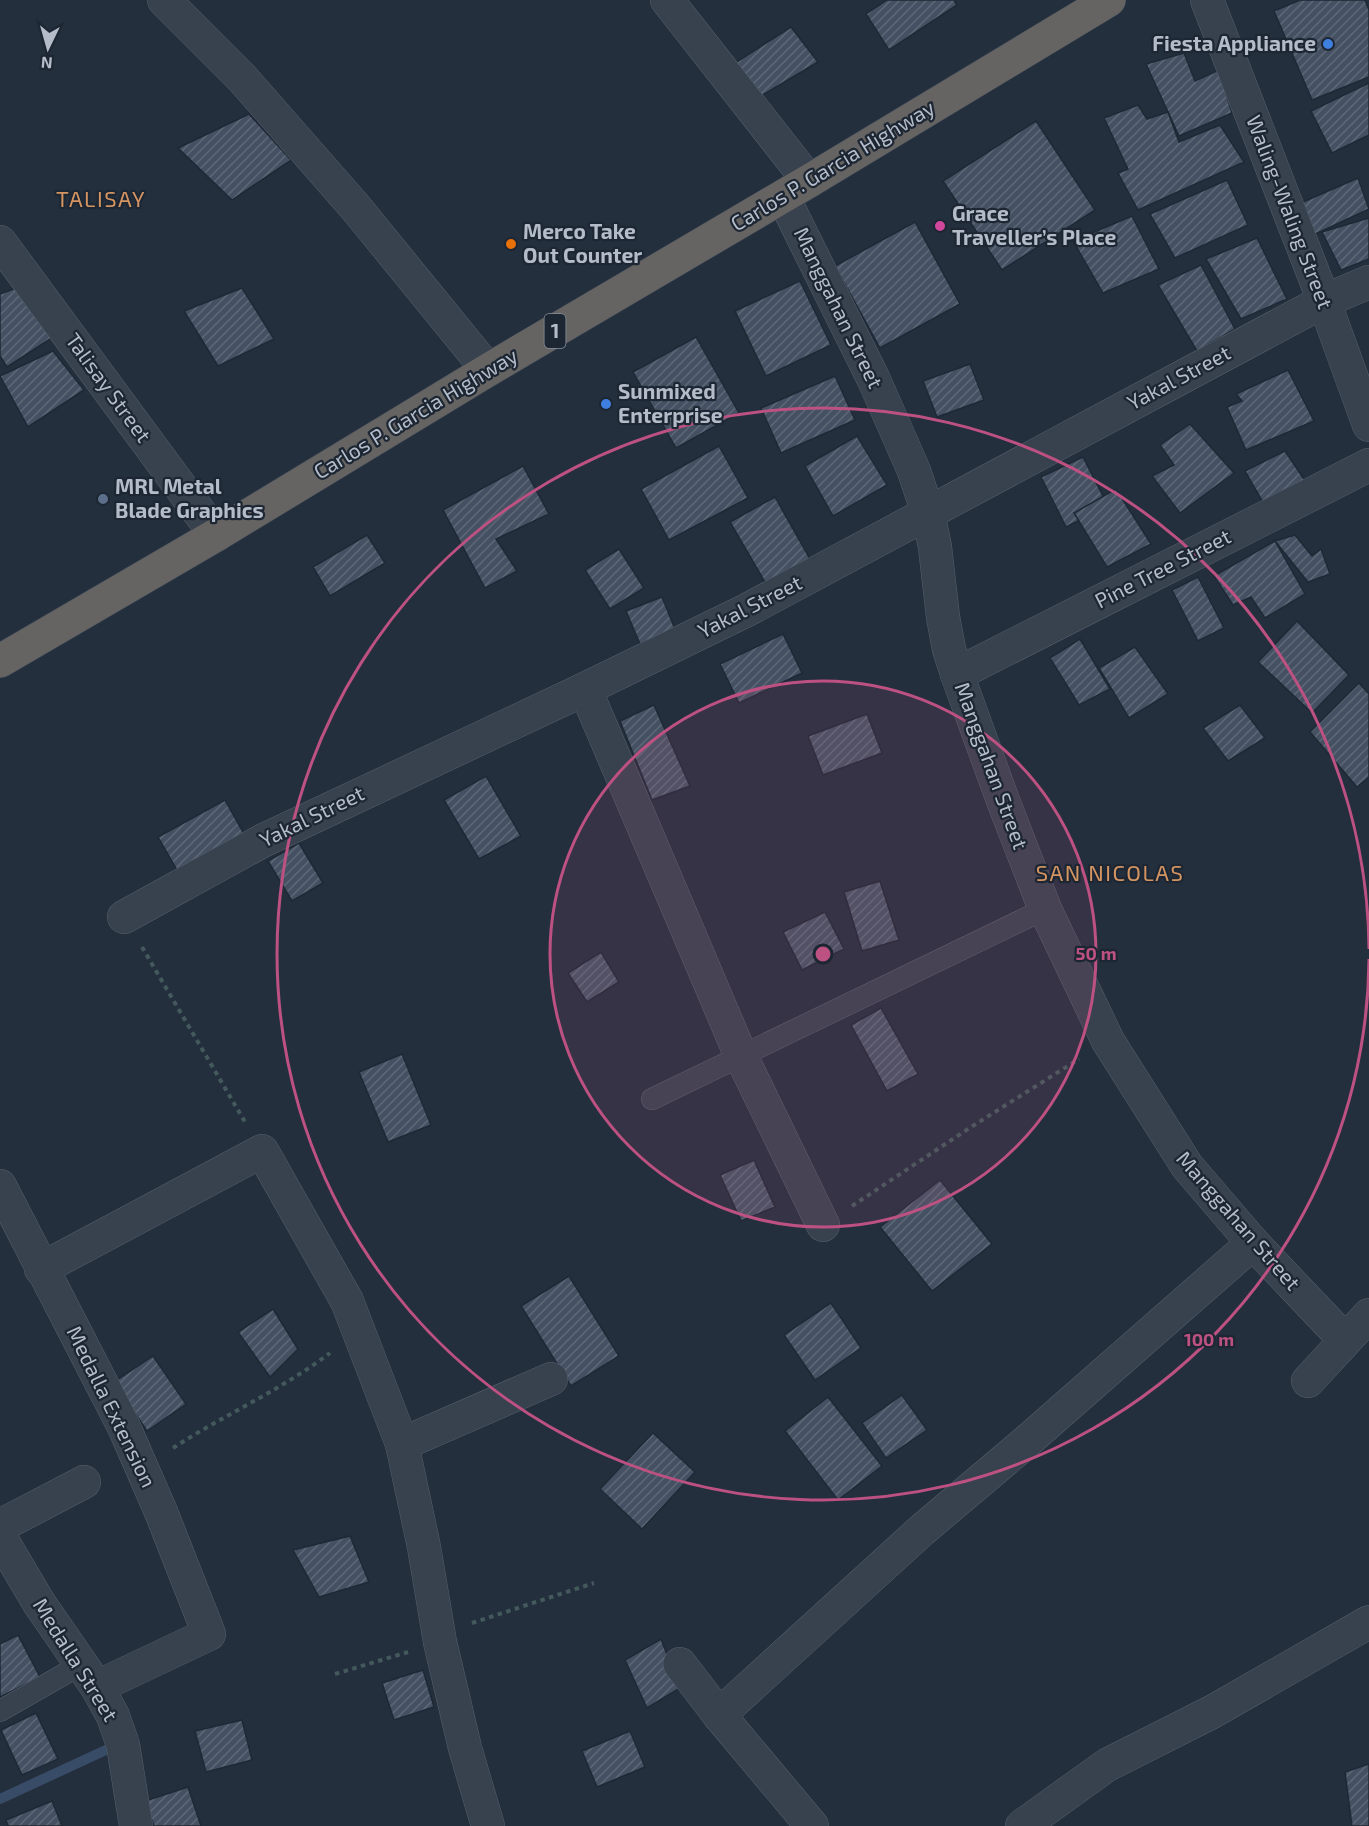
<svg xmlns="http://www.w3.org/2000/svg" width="1369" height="1826" font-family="'Exo 2',sans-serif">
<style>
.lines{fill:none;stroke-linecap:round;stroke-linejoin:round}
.stream{stroke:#394c67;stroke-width:10}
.building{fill:url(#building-hatch);stroke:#1f2835;stroke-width:1.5}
.service-casing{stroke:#565f6c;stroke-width:22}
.minor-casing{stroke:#565f6c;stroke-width:34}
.trunk-casing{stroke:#434c59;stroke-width:34}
.path{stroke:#44595c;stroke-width:4;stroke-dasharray:4.5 4.5;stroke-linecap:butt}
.service{stroke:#38414e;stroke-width:21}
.minor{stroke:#38414e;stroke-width:33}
.trunk{stroke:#656462;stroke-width:33}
.ring{fill:none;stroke:#bd5182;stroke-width:3}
.shop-dot{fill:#3f7fe0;stroke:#1d2633;stroke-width:2}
.hotel-dot{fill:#d1479c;stroke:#1d2633;stroke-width:2}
.food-dot{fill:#e8710a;stroke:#1d2633;stroke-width:2}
.service-dot{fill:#5c6f8a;stroke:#1d2633;stroke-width:2}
.labels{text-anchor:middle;stroke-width:4.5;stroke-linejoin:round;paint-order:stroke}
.shield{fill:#1d2633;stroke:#878f9c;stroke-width:1.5}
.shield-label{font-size:20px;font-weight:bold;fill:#b4bcc9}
.poi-label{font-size:21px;font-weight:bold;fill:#b4bcc9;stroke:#1d2633;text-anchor:start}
.street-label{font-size:21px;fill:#b4bcc9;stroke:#1d2633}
.neighbourhood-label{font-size:22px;letter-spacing:1.5px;fill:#d59563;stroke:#1d2633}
.centre{fill:#bd5182;stroke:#1d2633;stroke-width:3}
.ring-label{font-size:18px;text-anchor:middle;font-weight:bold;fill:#bd5182;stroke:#1d2633;stroke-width:4.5;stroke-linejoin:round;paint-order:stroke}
</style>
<defs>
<pattern id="building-hatch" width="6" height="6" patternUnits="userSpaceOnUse" patternTransform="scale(1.5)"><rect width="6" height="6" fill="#455162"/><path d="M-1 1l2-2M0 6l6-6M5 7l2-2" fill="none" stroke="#5d6877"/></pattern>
</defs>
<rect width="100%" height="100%" fill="#242f3e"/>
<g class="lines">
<polyline class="stream" points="0,1799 108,1749"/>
</g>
<g class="building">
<polygon points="887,0 954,0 957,5 889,50 866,14"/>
<polygon points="1300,0 1365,0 1369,10 1369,77 1312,100 1274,11"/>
<polygon points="791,27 818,62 756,99 735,63"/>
<polygon points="1184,53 1195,81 1219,70 1232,113 1179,136 1146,64"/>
<polygon points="1369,83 1369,135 1332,153 1311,111"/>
<polygon points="1138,105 1147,119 1168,112 1179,142 1220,125 1244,162 1138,210 1118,173 1128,169 1104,118"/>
<polygon points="249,114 291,160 232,200 178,148"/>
<polygon points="1036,121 1095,210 1002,270 943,181"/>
<polygon points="1358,178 1369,209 1307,238 1296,205"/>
<polygon points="1227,180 1248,225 1175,258 1150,214"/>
<polygon points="1132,216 1159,269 1103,293 1073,241"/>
<polygon points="1369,218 1369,259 1341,270 1322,232"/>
<polygon points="915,222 960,304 880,348 835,266"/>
<polygon points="1257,238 1287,299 1241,319 1206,259"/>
<polygon points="1201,265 1235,329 1197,351 1158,285"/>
<polygon points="800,281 831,345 766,376 735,311"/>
<polygon points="24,285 61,332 7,367 0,356 0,294"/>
<polygon points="242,288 274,339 218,366 184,311"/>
<polygon points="696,337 739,413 676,448 633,372"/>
<polygon points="53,351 84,390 28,427 0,376"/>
<polygon points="970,364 984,400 937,417 923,381"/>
<polygon points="1288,370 1314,421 1246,450 1227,407 1242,401 1236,394"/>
<polygon points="835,376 855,420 781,453 761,408"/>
<polygon points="1190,424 1234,473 1180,513 1152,476 1174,465 1160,445"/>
<polygon points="857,436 887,485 833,516 805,466"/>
<polygon points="719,446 748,498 669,540 641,489"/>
<polygon points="1285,451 1306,482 1264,504 1245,471"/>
<polygon points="1083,457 1108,506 1066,527 1041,477"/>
<polygon points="523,466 549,514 496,539 517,571 485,588 443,510"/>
<polygon points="1116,489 1151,544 1107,567 1074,513"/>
<polygon points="775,497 810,559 766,584 730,522"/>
<polygon points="367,535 385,563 330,596 313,567"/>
<polygon points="1295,535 1312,556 1321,549 1330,574 1308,582 1275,541"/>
<polygon points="1275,541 1305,594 1265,618 1251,597 1233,605 1214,576"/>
<polygon points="619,549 644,588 610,609 585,570"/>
<polygon points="1198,577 1224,628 1198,641 1172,590"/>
<polygon points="662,597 675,629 640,644 626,611"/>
<polygon points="1297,621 1349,675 1312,713 1258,662"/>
<polygon points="783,634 802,673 739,703 720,664"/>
<polygon points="1080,639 1110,689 1079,705 1050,658"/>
<polygon points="1135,647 1168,694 1129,718 1099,668"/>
<polygon points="1359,683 1369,694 1369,777 1357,787 1310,732"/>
<polygon points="654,705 690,786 652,800 620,721"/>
<polygon points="1240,705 1265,738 1228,761 1203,728"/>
<polygon points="867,714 882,753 823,775 808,736"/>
<polygon points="486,776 521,836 479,859 444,800"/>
<polygon points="225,800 244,834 177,870 158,837"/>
<polygon points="299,843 323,883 292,901 268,861"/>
<polygon points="880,881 899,940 862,951 844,892"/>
<polygon points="825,912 844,949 802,970 783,932"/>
<polygon points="601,952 619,982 587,1002 568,973"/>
<polygon points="881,1008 918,1074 887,1091 851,1025"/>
<polygon points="402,1054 431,1125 388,1142 359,1072"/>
<polygon points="754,1160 775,1207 741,1221 720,1175"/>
<polygon points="940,1180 992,1244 932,1291 880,1227"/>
<polygon points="569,1276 619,1356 571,1386 521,1306"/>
<polygon points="831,1303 861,1348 815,1380 784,1335"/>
<polygon points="273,1309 298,1349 270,1377 238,1332"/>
<polygon points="153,1356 186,1404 147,1431 114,1382"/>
<polygon points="902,1395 927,1430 886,1458 862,1423"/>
<polygon points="828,1397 882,1466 838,1500 785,1431"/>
<polygon points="653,1433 695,1472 642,1529 600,1489"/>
<polygon points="350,1536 369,1582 319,1597 293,1550"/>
<polygon points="18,1635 40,1677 0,1697 0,1644"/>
<polygon points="661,1639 680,1688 647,1708 625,1660"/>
<polygon points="423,1670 434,1707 394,1720 382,1683"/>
<polygon points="36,1713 58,1759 22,1775 1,1730"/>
<polygon points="242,1720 252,1760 206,1772 195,1731"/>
<polygon points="630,1731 645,1767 597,1787 582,1751"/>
<polygon points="1369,1764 1369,1826 1352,1826 1345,1772"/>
<polygon points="188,1787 201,1826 154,1826 145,1801"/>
<polygon points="52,1801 62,1826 8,1826 6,1820"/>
</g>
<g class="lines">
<g class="service-casing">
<g id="service">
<polyline points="652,1099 1045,909"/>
<polyline points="0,1711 82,1664"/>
</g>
</g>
<g class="minor-casing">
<g id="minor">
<polyline points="164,0 242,78 356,208 488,370"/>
<polyline points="667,0 809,181"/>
<polyline points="1207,0 1324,301 1369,425"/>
<polyline points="783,197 874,380 914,471 928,513 935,547 943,617 949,649 957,674 1002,798 1045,909 1108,1041 1187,1166 1253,1243 1345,1340"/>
<polyline points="0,242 216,535"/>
<polyline points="957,674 1369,465"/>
<polyline points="585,689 741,1056 823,1225"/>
<polyline points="124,917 264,840 585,689 747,610 1324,301 1369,282"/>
<polyline points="0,1186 124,1427 161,1512 209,1634 97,1687"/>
<polyline points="41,1269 262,1151 347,1301 402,1444 424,1547 440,1642 465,1748 488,1826"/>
<polyline points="1308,1381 1369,1315"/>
<polyline points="402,1444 551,1379"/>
<polyline points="0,1526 84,1482"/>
<polyline points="0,1537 39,1603 97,1687 113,1716 123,1745 136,1826"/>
<polyline points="680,1664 719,1715 812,1826"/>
<polyline points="719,1715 922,1530 1025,1443 1253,1243"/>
<polyline points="1022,1826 1107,1765 1212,1712 1369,1622"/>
</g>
</g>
<g class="trunk-casing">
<polyline id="trunk" points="0,661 216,535 488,370 809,181 1109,0"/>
</g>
<g class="path">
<polyline points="142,947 245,1122"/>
<polyline points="852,1206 971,1127 1079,1059"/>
<path d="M173,1448C224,1415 281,1390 330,1353"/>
<polyline points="472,1623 594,1583"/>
<polyline points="335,1674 408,1652"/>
</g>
<use href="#service" class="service"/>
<use href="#minor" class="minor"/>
<use href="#trunk" class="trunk"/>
</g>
<circle cx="823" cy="954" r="273" fill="#bd5182" fill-opacity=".12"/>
<g class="ring">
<circle cx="823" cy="954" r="273"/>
<path d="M1369 959A546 546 0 1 1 1369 949"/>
</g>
<g class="shop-dot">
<circle cx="1328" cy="44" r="6"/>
<circle cx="606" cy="404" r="6"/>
</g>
<circle class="hotel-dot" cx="940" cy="226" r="6"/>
<circle class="food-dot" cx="511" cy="244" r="6"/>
<circle class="service-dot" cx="103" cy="499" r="6"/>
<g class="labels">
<rect class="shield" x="544.5" y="314" width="21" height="34" rx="4.5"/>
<g class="shield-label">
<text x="555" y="338">1</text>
</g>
<g class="poi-label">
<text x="1316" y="51" text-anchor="end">Fiesta Appliance</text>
<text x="952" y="221">Grace<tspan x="952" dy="24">Traveller’s Place</tspan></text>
<text x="523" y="239">Merco Take<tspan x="523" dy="24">Out Counter</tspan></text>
<text x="618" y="399">Sunmixed<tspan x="618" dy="24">Enterprise</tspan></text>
<text x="115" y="494">MRL Metal<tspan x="115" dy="24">Blade Graphics</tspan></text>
</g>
<g class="street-label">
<text transform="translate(833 166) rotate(-31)" y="7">Carlos P. Garcia Highway</text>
<text transform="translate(1289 212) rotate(69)" y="7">Waling-Waling Street</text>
<text transform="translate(838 308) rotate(64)" y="7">Manggahan Street</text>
<text transform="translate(1179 378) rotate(-28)" y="7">Yakal Street</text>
<text transform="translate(108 388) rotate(54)" y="7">Talisay Street</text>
<text transform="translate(416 414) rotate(-31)" y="7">Carlos P. Garcia Highway</text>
<text transform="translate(1163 569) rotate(-27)" y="7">Pine Tree Street</text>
<text transform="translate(750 607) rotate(-27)" y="7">Yakal Street</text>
<text transform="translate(991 766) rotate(70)" y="7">Manggahan Street</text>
<text transform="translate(312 817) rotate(-26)" y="7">Yakal Street</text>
<text transform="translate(1238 1221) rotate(49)" y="7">Manggahan Street</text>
<text transform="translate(111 1407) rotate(64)" y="7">Medalla Extension</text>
<text transform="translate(75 1660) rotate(58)" y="7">Medalla Street</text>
</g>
<g class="neighbourhood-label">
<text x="101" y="207">TALISAY</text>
<text x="1110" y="881">SAN NICOLAS</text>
</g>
</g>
<circle cx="823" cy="954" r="9" class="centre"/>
<g class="ring-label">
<text x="1096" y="960">50 m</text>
<text x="1209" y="1346">100 m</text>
</g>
<g transform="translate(48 48) rotate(185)" stroke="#1d2633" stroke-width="4.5" paint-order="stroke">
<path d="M0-4.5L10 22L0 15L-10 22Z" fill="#b4bcc9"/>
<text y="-9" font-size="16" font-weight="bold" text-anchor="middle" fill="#b4bcc9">N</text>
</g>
</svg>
